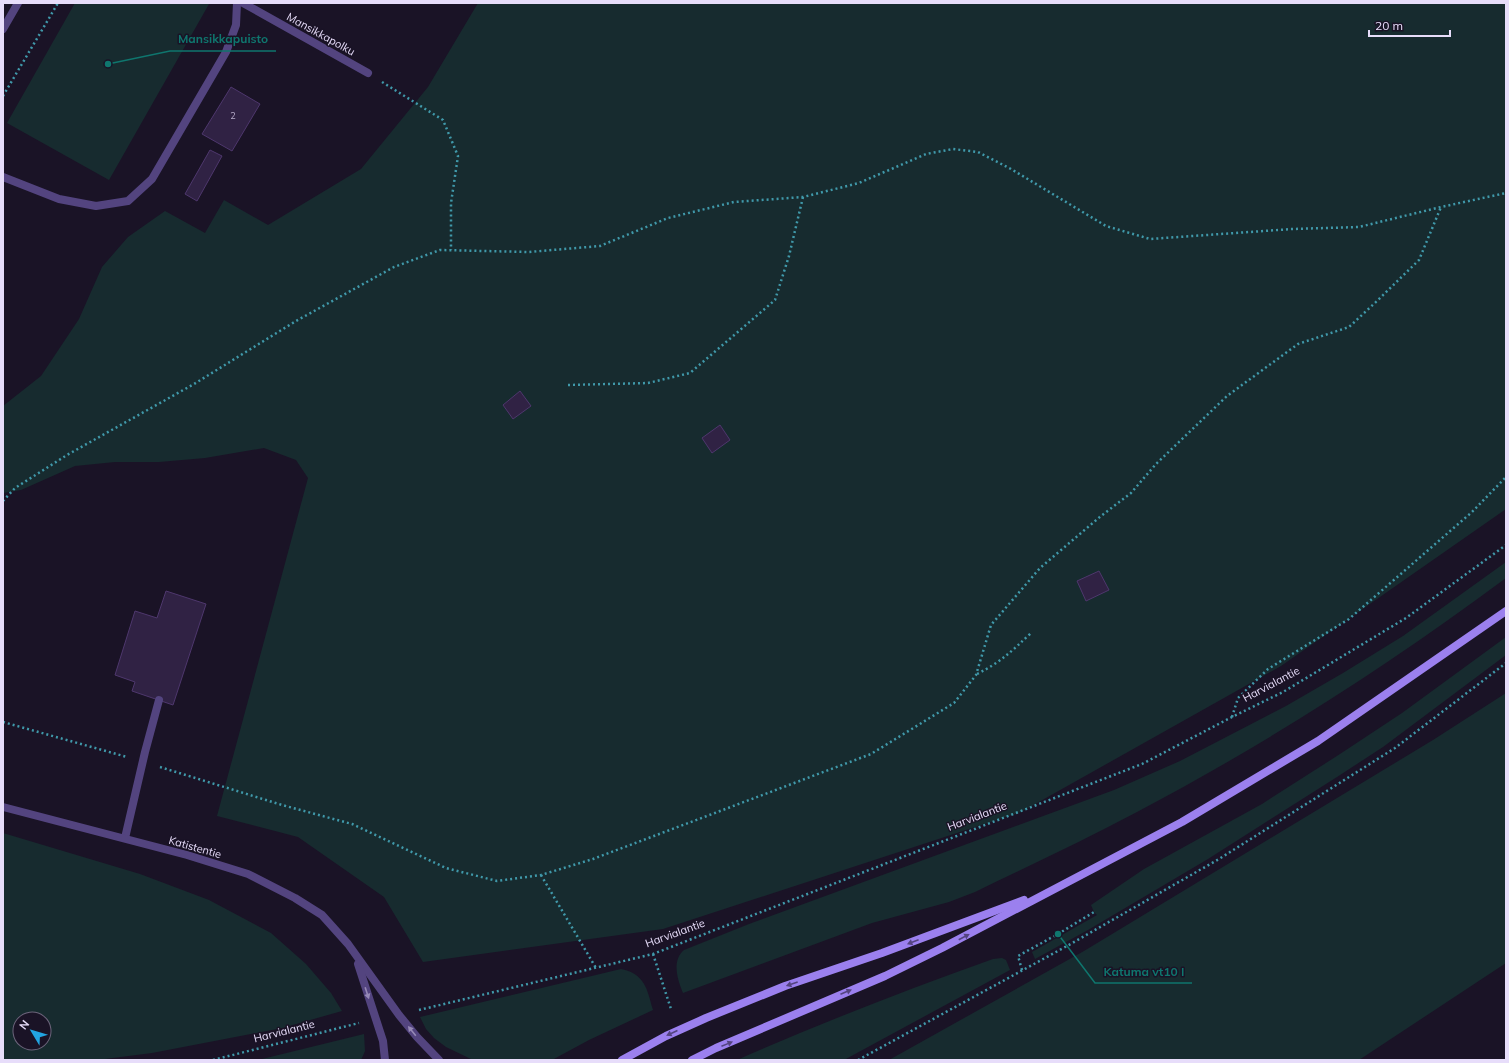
<svg xmlns="http://www.w3.org/2000/svg" width="1509" height="1063" font-family="Mulish,sans-serif">
<style>
.green{fill:#172b2f;fill-rule:evenodd}
.building{fill:#302244;stroke:#4e376d}
.lines{fill:none;stroke-linecap:round;stroke-linejoin:round}
.path{stroke:#4099aa;stroke-width:2.5;stroke-dasharray:2 3;stroke-linecap:butt}
.service{stroke:#53447f;stroke-width:8}
.minor{stroke:#53447f;stroke-width:8}
.secondary{stroke:#9b80ee;stroke-width:8}
.oneway{fill:#544480}
.oneway2{fill:#9689b6}
.labels{text-anchor:middle;stroke-width:3;stroke-linejoin:round;paint-order:stroke}
.number-label{font-size:9px;fill:#b9aecc}
.street-label{font-size:11px;fill:#e7ddfa;stroke:#1a1326}
.leader{fill:none;stroke:#0f766e;stroke-width:1.5}
.callout-dot{fill:#0f766e;stroke:#1a1326;stroke-width:1.5}
.callout-label{font-size:12px;text-anchor:middle;font-weight:bold;fill:#0f766e;stroke:#1a1326;stroke-width:3;stroke-linejoin:round;paint-order:stroke}
</style>
<rect width="100%" height="100%" fill="#1a1326"/>
<g class="green">
<polygon points="75,3 209,4 109,180 7,123"/>
<polygon points="478,3 1506,3 1506,509 1281,666 1021,812 663,929 423,962 384,897 298,837 217,816 308,478 296,460 264,448 205,458 159,462 115,462 75,466 21,490 3,493 3,406 41,376 79,319 102,267 128,237 165,211 205,233 224,200 268,225 361,169 428,87"/>
<path d="M1506,562V578C1389,665 1266,744 1137,812C1084,840 1029,866 975,892L949,902L872,923L683,993C678,981 671,961 684,950L749,924L1114,790L1180,761L1286,706L1343,673L1403,636Z"/>
<polygon points="1506,637 1506,655 1383,747 1337,777 1208,859 1088,930 1035,959 1032,952 1097,915 1094,912 1091,905 1144,869 1262,804 1340,754 1402,713"/>
<polygon points="1506,693 1506,963 1359,1060 889,1060 1084,951 1433,740"/>
<path d="M3,833L140,874L209,900L271,933L306,964L331,993L342,1011L282,1028L152,1053L97,1060H3ZM20,1019H44V1043H20Z"/>
<path d="M1002,958L1006,960L1010,970L844,1060H737C821,1023 906,990 993,959Z"/>
<path d="M621,969C645,974 647,989 653,1010L589,1040L552,1060H473L446,1047L434,1038L426,1029L420,1017Z"/>
<polygon points="364,1034 365,1051 361,1060 258,1060"/>
</g>
<g class="building">
<polygon points="231,87 260,104 232,151 202,134"/>
<polygon points="210,150 222,156 197,201 185,194"/>
<polygon points="520,391 531,406 513,419 503,405"/>
<polygon points="720,425 730,440 712,453 702,438"/>
<polygon points="1099,571 1109,590 1086,601 1077,581"/>
<polygon points="166,591 206,604 173,705 132,691 135,682 115,675 135,611 157,618"/>
</g>
<g class="lines">
<g class="path">
<polyline points="382,82 443,120 458,156 451,203 451,250"/>
<polyline points="3,96 58,3"/>
<polyline points="568,385 648,383 690,373 775,300 789,256 803,197"/>
<polyline points="3,501 15,488 67,455 194,384 296,321 394,267 440,250 529,252 600,246 668,218 734,202 803,197 859,183 926,154 953,149 978,152 1011,169 1106,226 1150,239 1292,229 1359,227 1441,207 1506,193"/>
<path d="M977,674C1001,662 1012,651 1031,633"/>
<polyline points="1232,717 1238,698 1268,669 1349,619 1472,512 1506,477"/>
<polyline points="3,722 127,757"/>
<polyline points="160,767 282,805 352,824 446,868 497,881 541,875 593,859 871,754 954,703 976,675 991,625 1040,568 1101,516 1131,493 1156,464 1227,396 1298,344 1349,327 1377,301 1419,260 1441,207"/>
<polyline points="541,875 596,968"/>
<polyline points="653,954 671,1009"/>
<polyline points="1022,970 1018,956 1058,934 1094,912"/>
<polyline points="419,1010 653,954 1142,764 1232,717 1283,692 1406,618 1506,545"/>
<polyline points="213,1060 359,1023"/>
<polyline points="858,1060 1067,946 1219,859 1395,748 1506,663"/>
</g>
<g class="service">
<polyline points="3,177 59,199 96,206 128,201 152,179 226,52 236,25 237,3"/>
<polyline points="125,838 145,752 159,700"/>
</g>
<g class="minor">
<polyline points="243,3 368,73"/>
<polyline points="3,29 18,3"/>
<polyline points="3,807 187,855 248,874 295,898 322,915 348,944 399,1015 417,1037 439,1060"/>
<polyline points="358,964 383,1041 385,1060"/>
</g>
<g class="secondary">
<polyline points="622,1060 666,1036 706,1018 785,986 882,953 1024,900"/>
<polyline points="692,1060 716,1048 885,976 942,948 1182,822 1318,741 1506,611"/>
</g>
</g>
<defs><path id="oneway-solid" d="M-6-.8H1V-3.2L6.5 0L1 3.2V.8H-6Z"/></defs>
<g class="oneway">
<use href="#oneway-solid" transform="translate(964 937) rotate(-28)"/>
<use href="#oneway-solid" transform="translate(913 942) rotate(159)"/>
<use href="#oneway-solid" transform="translate(792 984) rotate(161)"/>
<use href="#oneway-solid" transform="translate(846 992) rotate(-23)"/>
<use href="#oneway-solid" transform="translate(672 1033) rotate(155)"/>
<use href="#oneway-solid" transform="translate(727 1044) rotate(-22)"/>
</g>
<g class="oneway2">
<use href="#oneway-solid" transform="translate(367 993) rotate(72)"/>
<use href="#oneway-solid" transform="translate(412 1031) rotate(-129)"/>
</g>
<g class="labels">
<g class="number-label">
<text x="233" y="119">2</text>
</g>
<g class="street-label">
<text transform="translate(321 34) rotate(29)" y="4">Mansikkapolku</text>
<text transform="translate(1271 684) rotate(-28)" y="4">Harvialantie</text>
<text transform="translate(977 816) rotate(-21)" y="4">Harvialantie</text>
<text transform="translate(195 847) rotate(16)" y="4">Katistentie</text>
<text transform="translate(675 933) rotate(-20)" y="4">Harvialantie</text>
<text transform="translate(284 1031) rotate(-14)" y="4">Harvialantie</text>
</g>
</g>
<path class="leader" d="M108 64L170 51H276M1058 934L1095 983H1192"/>
<g class="callout-dot">
<circle cx="108" cy="64" r="4"/>
<circle cx="1058" cy="934" r="4"/>
</g>
<g class="callout-label">
<text x="223" y="43">Mansikkapuisto</text>
<text x="1144" y="976">Katuma vt10 I</text>
</g>
<rect width="1509" height="1063" fill="none" stroke="#e7ddfa" stroke-width="8"/>
<g transform="translate(32 1031) rotate(308)"><circle r="19" fill="#1a1326" stroke="#6c647b"/>
<path d="M0-3L7 15L0 10L-7 15Z" fill="#22a4e1"/>
<text y="-6" font-size="11" font-weight="bold" text-anchor="middle" fill="#e7ddfa">N</text>
</g>
<path d="M1369 30v6h81v-6" fill="none" stroke="#e7ddfa" stroke-width="2"/>
<text x="1375" y="30" font-size="12" fill="#e7ddfa" stroke="#1a1326" stroke-width="3" paint-order="stroke">20 m</text>
</svg>
